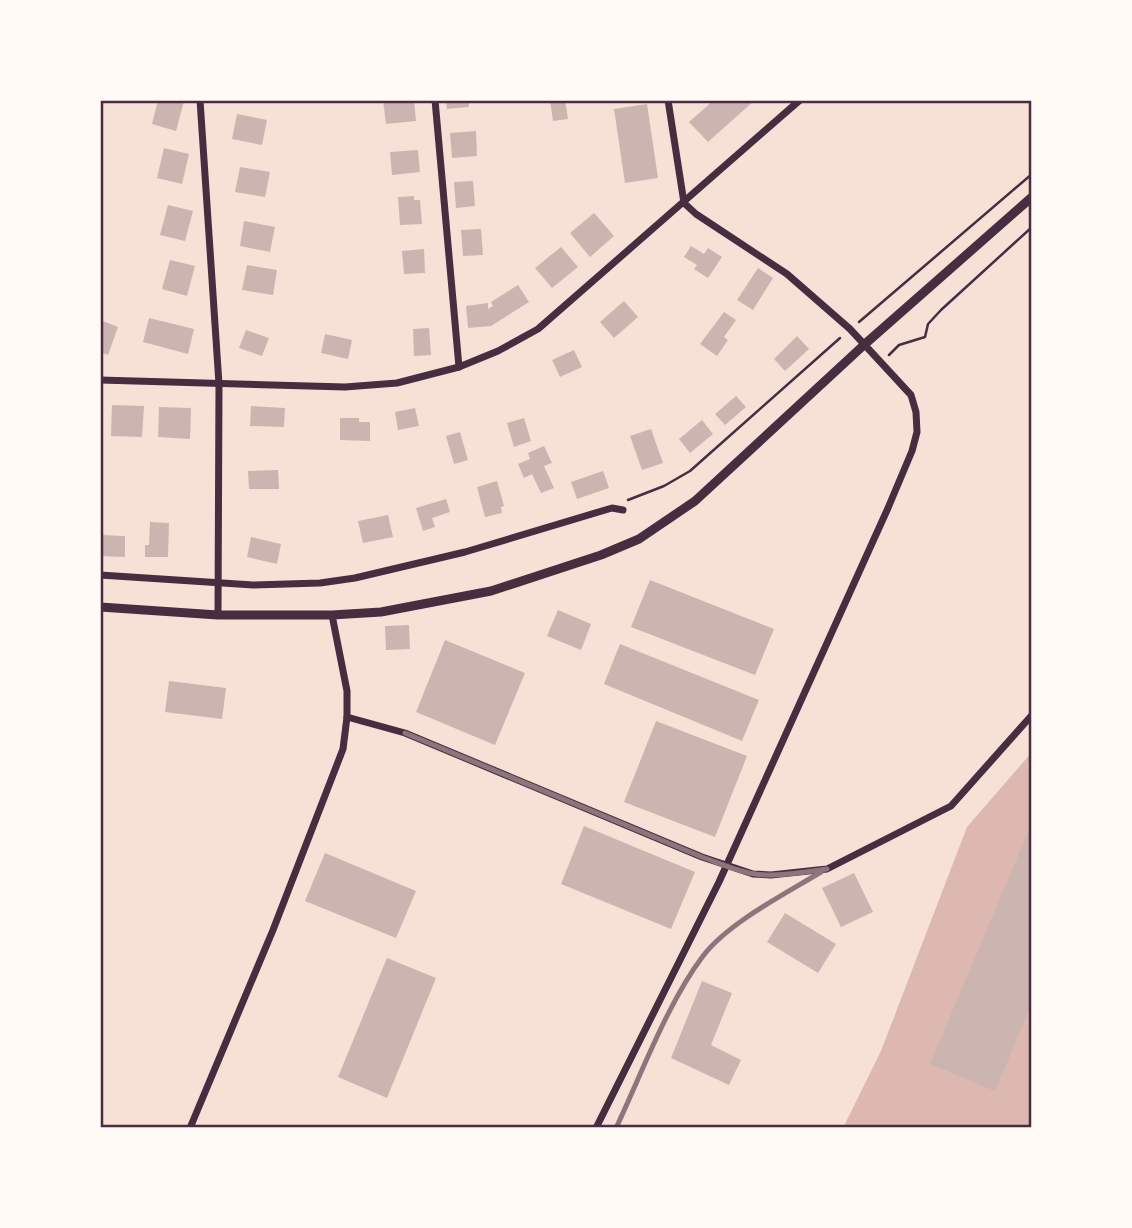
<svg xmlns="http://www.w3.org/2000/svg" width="1132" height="1228" font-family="Manrope,sans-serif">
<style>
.water{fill:#dcb8b0}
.building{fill:#ccb4b1}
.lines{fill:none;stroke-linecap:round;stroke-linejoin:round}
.path{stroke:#4a2c40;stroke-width:2.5}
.minor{stroke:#4a2c40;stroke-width:7}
.tertiary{stroke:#4a2c40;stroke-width:9}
.rail{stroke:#8f747c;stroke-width:5}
.neatline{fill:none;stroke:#4a2c40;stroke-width:2.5}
</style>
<rect width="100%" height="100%" fill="#f7e1d7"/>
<polygon class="water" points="1032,752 1032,1128 843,1128 881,1051 967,827"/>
<g class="building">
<polygon points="158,100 184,101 176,131 152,124"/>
<polygon points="383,100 414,100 416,121 386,124"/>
<polygon points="446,100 469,100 469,107 447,109"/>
<polygon points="550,100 565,100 568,119 553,121"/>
<polygon points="714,100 755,100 708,142 689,122"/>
<polygon points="647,104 658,178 625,183 614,109"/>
<polygon points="237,114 267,120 262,145 232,139"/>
<polygon points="476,131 477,156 452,158 450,133"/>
<polygon points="164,148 189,154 182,184 157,178"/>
<polygon points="418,150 420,172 392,175 390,152"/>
<polygon points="240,167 270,172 265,197 235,192"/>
<polygon points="473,181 475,206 456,208 454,182"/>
<polygon points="414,196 414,200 420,200 422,224 400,225 398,197"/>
<polygon points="168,205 193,211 185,241 160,235"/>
<polygon points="594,213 614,236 590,257 570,233"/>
<polygon points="244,221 275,227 270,252 240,246"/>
<polygon points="481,229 483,255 463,256 461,230"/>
<polygon points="691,246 704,254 708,248 722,257 708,278 694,269 697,265 684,257"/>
<polygon points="561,247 578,267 552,288 535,268"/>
<polygon points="424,249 425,273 404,274 402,251"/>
<polygon points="170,260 195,266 187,296 162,289"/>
<polygon points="247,265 277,270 273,295 242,290"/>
<polygon points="758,268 773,278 753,310 737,300"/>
<polygon points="518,285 529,302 491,326 468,328 466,306 488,303 488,309 493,306 491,302"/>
<polygon points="624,301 638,317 614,338 600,322"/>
<polygon points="724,312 736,320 724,337 728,340 717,356 700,344"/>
<polygon points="149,318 194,329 188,354 143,342"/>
<polygon points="103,321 118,327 108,355 100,352 100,325 102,326"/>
<polygon points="429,328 431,355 414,356 413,329"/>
<polygon points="246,330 269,338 262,356 239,348"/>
<polygon points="325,334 352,340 348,359 321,353"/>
<polygon points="797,336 809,349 785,371 774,359"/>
<polygon points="574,350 582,367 560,377 552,360"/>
<polygon points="736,396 746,407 725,425 715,414"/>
<polygon points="112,405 144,406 142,437 111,436"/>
<polygon points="251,406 285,408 284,427 250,426"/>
<polygon points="159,407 191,408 190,439 158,437"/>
<polygon points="415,408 419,426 398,430 395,412"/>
<polygon points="340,418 359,418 359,422 370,422 370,441 340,440"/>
<polygon points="524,418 531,441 514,447 507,423"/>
<polygon points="702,420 713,434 690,453 679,439"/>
<polygon points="651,429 663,463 642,470 630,436"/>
<polygon points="460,432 468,460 454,464 446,436"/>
<polygon points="544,446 552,463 544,466 554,488 541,493 532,474 524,478 518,464 530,459 528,453"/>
<polygon points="278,470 279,489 249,489 248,471"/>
<polygon points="603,471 609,488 577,499 571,482"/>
<polygon points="497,481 504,506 501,507 502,513 485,517 477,487"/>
<polygon points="446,499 450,512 432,518 435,527 423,531 416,508"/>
<polygon points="388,515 393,537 363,543 358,521"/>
<polygon points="150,522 169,523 168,557 145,557 145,545 149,545"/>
<polygon points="101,535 125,536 125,557 100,556"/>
<polygon points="251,537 281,544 277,564 247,557"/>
<polygon points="650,580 774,629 755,675 631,627"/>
<polygon points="558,610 591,624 581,650 547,636"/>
<polygon points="409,625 410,649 386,650 385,626"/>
<polygon points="445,640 525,673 495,745 416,712"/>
<polygon points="620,644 759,700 742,741 604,684"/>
<polygon points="169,681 226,688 222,719 165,712"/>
<polygon points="656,721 747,756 715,837 624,802"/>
<polygon points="584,826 695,872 671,929 561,884"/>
<polygon points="1030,827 1032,828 1032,1003 995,1091 930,1064"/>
<polygon points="325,853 416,891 396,938 305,901"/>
<polygon points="854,873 873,912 841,927 822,888"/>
<polygon points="785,913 836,944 818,973 767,942"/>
<polygon points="387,958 436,978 387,1098 338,1077"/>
<polygon points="702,981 732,993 711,1045 741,1060 729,1085 671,1058"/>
</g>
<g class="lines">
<g class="path">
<polyline points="859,322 1032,174"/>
<polyline points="889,355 899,345 925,337 928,324 941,310 1032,227"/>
<polyline points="628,500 664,486 690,471 840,338"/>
</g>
<g class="minor">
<polyline points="200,100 219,384 218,615"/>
<polyline points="435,100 459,367"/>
<polyline points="100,380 345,387 397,383 459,367 498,351 538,329 800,100"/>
<polyline points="100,575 253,585 320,583 355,578 465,552 612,508 623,510"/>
<polyline points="347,717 405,733 702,857 753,874 771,875 827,869 951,806 1032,715"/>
<polyline points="190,1128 273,930 343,749 347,717 347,691 332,615"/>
<polyline points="596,1128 719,882 888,508 912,451 917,432 916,412 911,395 850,329 787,274 696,214 684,203 668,100"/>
</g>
<polyline class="tertiary" points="100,607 218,615 332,615 381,612 491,591 601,555 639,539 695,501 865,344 1032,197"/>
<g class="rail">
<path d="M405,733L702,857C719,863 738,872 755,874C779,877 804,872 827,869"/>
<path d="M616,1128C641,1075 668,1002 703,956C728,923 785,894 821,872"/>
</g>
</g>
<rect width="1132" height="1228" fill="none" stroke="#fffaf5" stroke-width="203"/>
<rect x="102" y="102" width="928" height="1024" class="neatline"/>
</svg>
